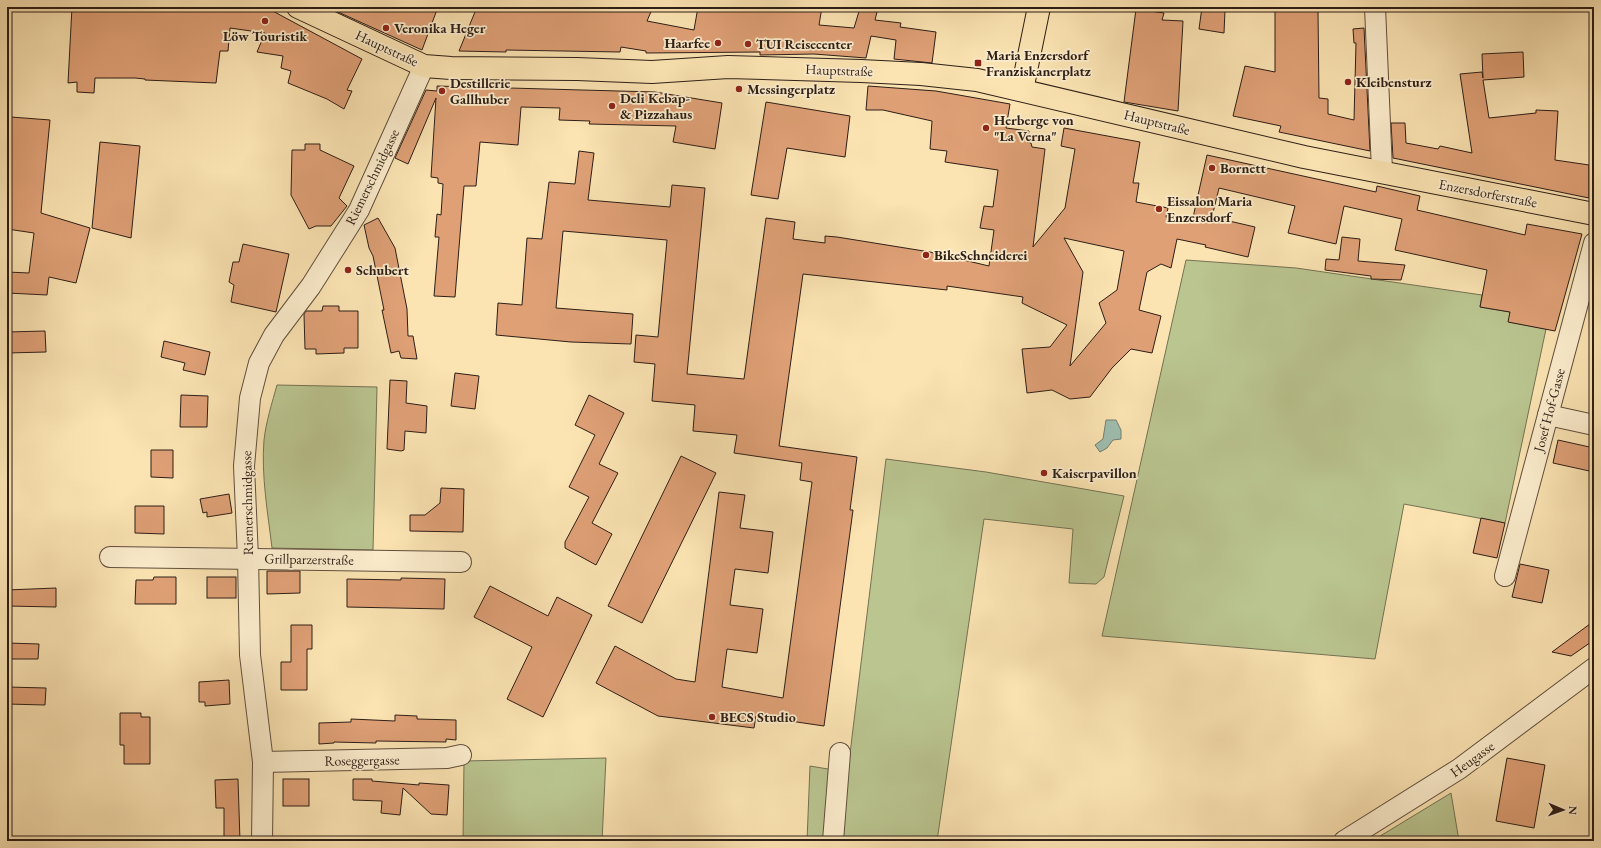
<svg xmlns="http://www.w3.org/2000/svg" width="1601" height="848" font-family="'EB Garamond',serif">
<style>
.green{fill:#bac590;stroke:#747253}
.water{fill:#9fbeb0;stroke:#717e72}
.building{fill:#dfa076;stroke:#2d1e16;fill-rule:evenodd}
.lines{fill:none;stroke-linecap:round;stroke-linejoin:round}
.minor-casing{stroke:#604f3d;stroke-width:22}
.major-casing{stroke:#2d1e16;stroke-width:24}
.minor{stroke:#fcedcd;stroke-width:20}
.major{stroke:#fbe3b2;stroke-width:22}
.poi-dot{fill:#8f2418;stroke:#fcedcd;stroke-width:1.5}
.labels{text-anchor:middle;stroke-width:3.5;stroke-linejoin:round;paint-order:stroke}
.poi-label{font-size:14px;font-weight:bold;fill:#2d1e16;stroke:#fcedcd;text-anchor:start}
.street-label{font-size:14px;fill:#2d1e16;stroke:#fcedcd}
</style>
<rect width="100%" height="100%" fill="#fbe3b2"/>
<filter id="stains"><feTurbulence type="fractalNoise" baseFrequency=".005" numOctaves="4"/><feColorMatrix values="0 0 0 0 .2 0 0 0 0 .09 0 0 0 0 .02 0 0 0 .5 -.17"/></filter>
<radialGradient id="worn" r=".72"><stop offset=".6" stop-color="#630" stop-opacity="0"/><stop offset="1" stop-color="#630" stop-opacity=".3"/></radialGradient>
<g class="green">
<polygon points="1186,260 1296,268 1482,295 1480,307 1510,312 1509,322 1546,329 1505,523 1404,504 1375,659 1102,636"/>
<path d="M277,385L377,387L373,550L272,548C268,514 261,475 264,440C266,422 272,403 277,385Z"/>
<polygon points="886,459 986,472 1124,496 1104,577 1096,584 1069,583 1073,529 984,519 937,841 840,841 852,737"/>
<polygon points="606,758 602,841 463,841 464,761"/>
<polygon points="810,766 834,770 825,841 807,841"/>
<polygon points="1451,793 1459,841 1372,841"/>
</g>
<polygon class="water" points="1106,420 1116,420 1121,430 1121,439 1113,440 1107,448 1100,452 1095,445 1103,439"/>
<g class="building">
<polygon points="72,7 259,7 269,9 362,59 347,90 352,91 344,109 327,99 288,83 291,71 281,68 283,56 257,52 265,33 230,28 228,51 220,51 216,83 145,80 145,79 135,78 95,78 94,93 77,92 77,82 68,83"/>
<polygon points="327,7 438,7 422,50"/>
<polygon points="477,7 653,7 647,21 694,30 698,7 822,7 819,25 854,28 860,8 877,12 875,20 901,23 900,27 936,32 932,63 894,59 896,40 871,36 866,58 814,54 760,55 760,52 646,53 646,51 621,47 620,52 506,50 506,52 459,51"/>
<polygon points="1202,7 1225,10 1224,33 1199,29"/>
<polygon points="1136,9 1164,13 1162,20 1183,21 1178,111 1124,102"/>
<polygon points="1275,11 1318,11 1319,98 1328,99 1328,114 1354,120 1356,43 1354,43 1353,29 1364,28 1370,151 1279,132 1281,126 1233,116 1245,66 1275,72"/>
<polygon points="1523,52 1524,77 1483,80 1489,118 1536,113 1536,110 1558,111 1555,160 1589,165 1589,198 1393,158 1391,123 1405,123 1406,143 1438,149 1440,146 1472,153 1460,74 1482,72 1483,78 1482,54"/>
<polygon points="437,86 655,92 722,103 715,149 673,142 676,126 589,124 590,121 559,120 560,108 521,107 518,145 480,142 476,186 464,186 455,297 434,296 439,237 435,237 437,214 441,215 443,184 438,183 438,178 431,177 436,98 408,164 395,158 426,90 437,91"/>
<path d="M868,86L936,91L1010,104L1006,128L1029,131L1027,142L1031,143L1032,147L1045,149L1033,247L1065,208L1075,149L1061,146L1064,128L1140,142L1133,183H1139L1136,202L1168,208L1166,217L1192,222L1207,155L1376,192L1377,186L1420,196L1417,210L1525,235L1527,224L1582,234L1555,331L1508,322L1510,312L1480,307L1487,270L1395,250L1402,219L1344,206L1336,244L1288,233L1295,206L1219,188L1212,217L1255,227L1248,257L1205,247L1206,245L1177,239L1171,268L1161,264L1147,272L1139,310L1161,316L1152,353L1131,349L1112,368L1090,397L1070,399L1052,390L1027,393L1022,349L1050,347L1067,325L1022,303L1023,297L947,286V290L803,274L779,446L857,457L850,510H853L824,726L756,716L754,728L658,716L596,683L615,646L676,679L695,682L719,492L745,495L740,528L773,532L768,573L735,569L730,605L763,609L757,653L727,649L722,687L783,698L812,482L800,480L802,463L734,453L737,435L693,431L695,405L652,401L655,364L634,362L636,335L658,337L667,240L563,231L556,308L633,314L631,344L571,342L496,335L498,303L522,305L527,238L542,239L549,182L575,184L579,151L594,153L588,200L670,207L672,185L705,188L687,374L744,379L766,218L795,222L793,239L825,243V236L837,237L930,252L989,266L994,230L980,228L984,206L993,207L998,170L945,162L947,151L930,149L932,121L883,110H866ZM1064,238L1124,251L1117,290L1099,303L1106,323L1070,366L1083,272Z"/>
<polygon points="766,102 850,116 845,157 787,148 778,199 751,195"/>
<polygon points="11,117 50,120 41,213 90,228 76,283 49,277 47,295 7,293 7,272 29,273 34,233 7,229 7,157"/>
<polygon points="100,142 140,146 131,238 92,228"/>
<polygon points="305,144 320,144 320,150 354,166 339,198 347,206 331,226 316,226 309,229 291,195 292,150 305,150"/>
<polygon points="378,218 395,248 407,309 408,336 413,336 417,359 401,358 399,351 391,353 382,310 384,310 373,256 369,248 364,225"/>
<polygon points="1342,237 1360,239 1358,261 1405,265 1401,280 1371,279 1371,276 1325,270 1326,259 1339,260"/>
<polygon points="243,244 289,254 276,312 231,302 234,285 229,282 233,262 239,262"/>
<polygon points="323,306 339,306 339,311 358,311 358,348 344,348 344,353 316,354 316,349 305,349 304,314 306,311 322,311"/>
<polygon points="45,331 46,352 7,353 7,332"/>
<polygon points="164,341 210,352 205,375 183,370 185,363 161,357"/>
<polygon points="455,373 479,376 475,409 451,406"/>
<polygon points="390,380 407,381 406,403 427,406 426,433 405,431 404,450 401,451 387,449"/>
<polygon points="181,395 208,396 207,427 180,427"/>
<polygon points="589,395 624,413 599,464 618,473 592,523 612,534 596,565 565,548 565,542 589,497 569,487 595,435 575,425"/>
<polygon points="1558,440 1594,448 1594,472 1553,463"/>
<polygon points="151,450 173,450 173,478 151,477"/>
<polygon points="681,456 716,473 642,623 608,606"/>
<polygon points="441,488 464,489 463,532 410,531 410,515 425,515 440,503"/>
<polygon points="229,494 232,513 207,517 207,512 203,513 200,499"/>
<polygon points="135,506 164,506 164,534 135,533"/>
<polygon points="1481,518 1505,523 1497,558 1473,553"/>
<polygon points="1520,564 1549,570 1542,603 1512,597"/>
<polygon points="267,571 300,571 300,593 267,594"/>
<polygon points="154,577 176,577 176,604 135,604 136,580 153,580"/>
<rect x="207" y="577" width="29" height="21"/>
<polygon points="401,578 445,579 444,609 347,607 347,579 401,580"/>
<polygon points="490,586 548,616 557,597 592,615 543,717 507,699 532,647 474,617"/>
<polygon points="56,588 56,607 7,606 7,590"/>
<polygon points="1594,621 1594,640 1571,656 1552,652"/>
<polygon points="291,625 312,625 312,649 307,649 307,690 281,690 281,662 291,662"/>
<polygon points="7,643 39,644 38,659 7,659"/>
<polygon points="229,680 230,704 205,706 205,702 199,702 199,682"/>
<polygon points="7,687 46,688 45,705 7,704"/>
<polygon points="120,713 141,713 141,717 150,717 150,764 124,764 124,745 120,745"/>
<polygon points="395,715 417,716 417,719 456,720 456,740 446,739 446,742 376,741 376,743 334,742 334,743 319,744 319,723 351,722 351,719 395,721"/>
<polygon points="1507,758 1545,765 1534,828 1496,821"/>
<polygon points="238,779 240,841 224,841 224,808 216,808 215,780"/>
<rect x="283" y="779" width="26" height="27"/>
<polygon points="353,779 372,779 372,781 419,785 419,783 449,785 447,815 431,814 403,788 400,815 381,813 382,801 353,800"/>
</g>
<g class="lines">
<g class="minor-casing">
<g id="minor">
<polyline points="1375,7 1382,171"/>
<polyline points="1548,415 1594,425"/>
<polyline points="110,557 461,562"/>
<polyline points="1505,576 1594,243"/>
<polyline points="263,762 447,758 461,755"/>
<polyline points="262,841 263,762 250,655 248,558 244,466 250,398 259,363 274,335 311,286 359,210 424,66"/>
<polyline points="833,841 840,753"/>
<polyline points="1344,841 1459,769 1594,668"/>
</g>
</g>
<g class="major-casing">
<g id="major">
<polyline points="298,7 424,66 451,68 577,69 652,72 728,67 861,71 921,74 977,80 1304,157 1594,214"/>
<polyline points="1022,90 1039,7"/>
</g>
</g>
<use href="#minor" class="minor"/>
<use href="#major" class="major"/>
</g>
<g class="poi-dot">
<circle cx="265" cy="21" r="4"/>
<circle cx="386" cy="28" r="4"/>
<circle cx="718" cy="43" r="4"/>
<circle cx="748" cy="44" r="4"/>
<rect x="974" y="59" width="8" height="8" rx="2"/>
<circle cx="1348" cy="82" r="4"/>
<circle cx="739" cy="89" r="4"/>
<circle cx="442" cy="91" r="4"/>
<circle cx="612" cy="106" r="4"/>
<circle cx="986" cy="128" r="4"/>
<circle cx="1212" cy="168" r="4"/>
<circle cx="1159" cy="209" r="4"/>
<circle cx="926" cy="255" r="4"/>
<circle cx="348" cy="270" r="4"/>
<circle cx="1044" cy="473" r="4"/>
<circle cx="712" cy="717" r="4"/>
</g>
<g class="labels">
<g class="poi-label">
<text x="394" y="33">Veronika Heger</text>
<text x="265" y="41" text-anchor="middle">Löw Touristik</text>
<text x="710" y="48" text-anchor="end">Haarfee</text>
<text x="756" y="49">TUI Reisecenter</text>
<text x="986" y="60">Maria Enzersdorf<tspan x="986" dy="16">Franziskanerplatz</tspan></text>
<text x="1356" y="87">Kleibensturz</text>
<text x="450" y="88">Destillerie<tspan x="450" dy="16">Gallhuber</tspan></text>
<text x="747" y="94">Messingerplatz</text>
<text x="620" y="103">Deli Kebap-<tspan x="620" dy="16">&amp; Pizzahaus</tspan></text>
<text x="994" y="125">Herberge von<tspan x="994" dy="16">"La Verna"</tspan></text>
<text x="1220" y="173">Bornett</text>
<text x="1167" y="206">Eissalon Maria<tspan x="1167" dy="16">Enzersdorf</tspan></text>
<text x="934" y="260">BikeSchneiderei</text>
<text x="356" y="275">Schubert</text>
<text x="1052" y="478">Kaiserpavillon</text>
<text x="720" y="722">BECS Studio</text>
</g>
<g class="street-label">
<text transform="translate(387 48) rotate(25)" y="5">Hauptstraße</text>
<text transform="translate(839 70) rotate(2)" y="5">Hauptstraße</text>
<text transform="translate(1157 122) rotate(14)" y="5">Hauptstraße</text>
<text transform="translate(372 177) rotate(-64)" y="5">Riemerschmidgasse</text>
<text transform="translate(1488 193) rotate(11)" y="5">Enzersdorferstraße</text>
<text transform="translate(1549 410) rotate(-75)" y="5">Josef Hof-Gasse</text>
<text transform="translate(247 503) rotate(-91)" y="5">Riemerschmidgasse</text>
<text transform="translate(309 559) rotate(1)" y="5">Grillparzerstraße</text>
<text transform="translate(1472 759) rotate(-36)" y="5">Heugasse</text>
<text transform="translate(362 760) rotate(-1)" y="5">Roseggergasse</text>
</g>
</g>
<rect width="1601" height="848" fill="none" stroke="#fbe3b2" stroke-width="24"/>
<rect x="8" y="8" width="1585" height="832" fill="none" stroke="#2d1e16" stroke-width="2"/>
<rect x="12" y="12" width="1577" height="824" fill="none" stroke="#2d1e16"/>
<g transform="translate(1563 810) rotate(92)" stroke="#fcedcd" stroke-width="3" paint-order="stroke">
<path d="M0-3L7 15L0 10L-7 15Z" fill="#2d1e16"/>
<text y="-6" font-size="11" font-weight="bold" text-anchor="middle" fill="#2d1e16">N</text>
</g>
<rect width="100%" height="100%" filter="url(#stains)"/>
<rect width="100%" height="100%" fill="url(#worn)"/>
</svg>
